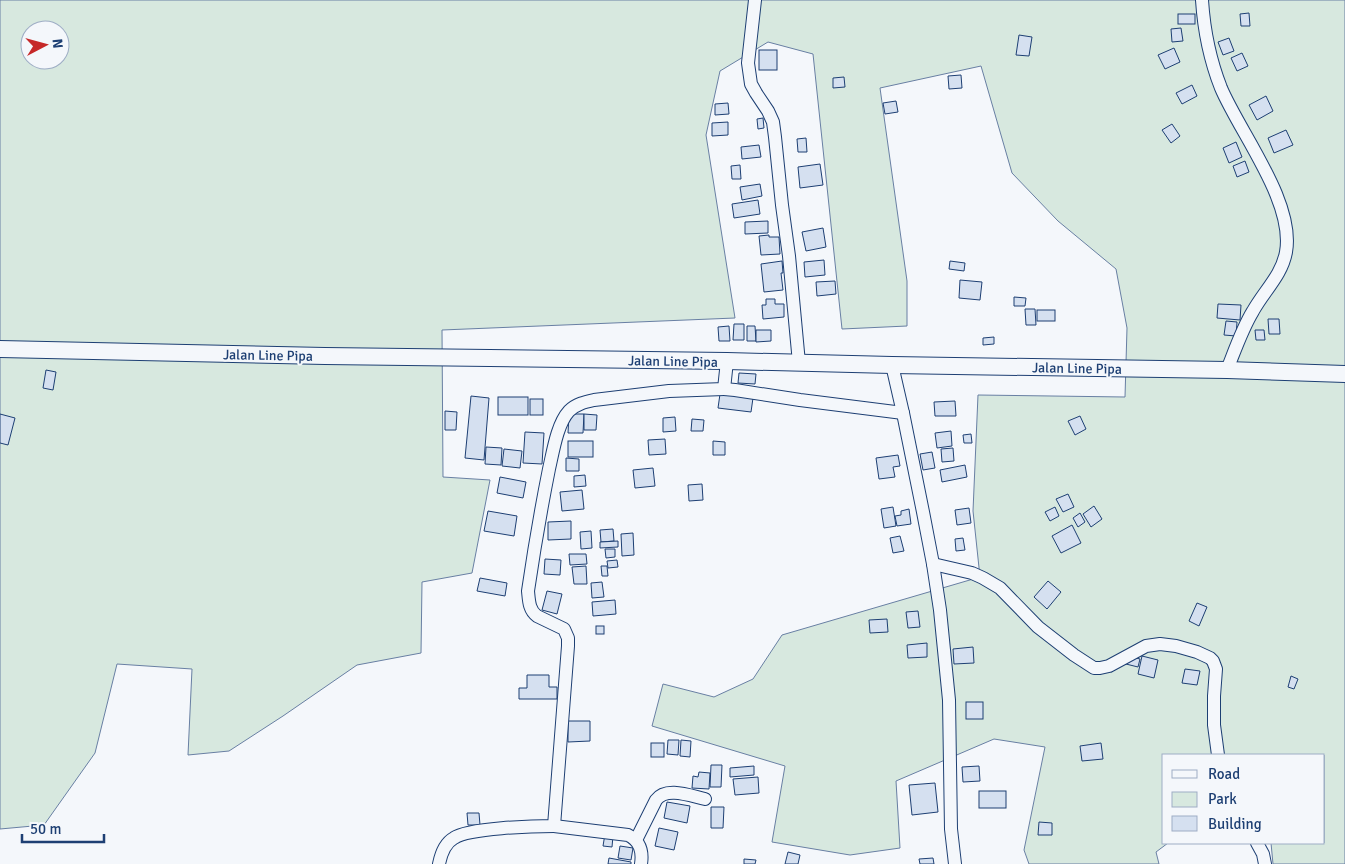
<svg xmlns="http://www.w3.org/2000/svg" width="1345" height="864" font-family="Signika,sans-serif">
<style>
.green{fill:#d7e8df;stroke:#687fa3;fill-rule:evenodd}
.building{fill:#d5e0f0;stroke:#1d3f73}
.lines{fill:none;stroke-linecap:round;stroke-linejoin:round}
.minor-casing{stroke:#1d3f73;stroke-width:14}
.major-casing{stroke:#1d3f73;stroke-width:18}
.minor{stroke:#f4f7fb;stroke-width:12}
.major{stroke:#f4f7fb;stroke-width:16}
.labels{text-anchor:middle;stroke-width:4;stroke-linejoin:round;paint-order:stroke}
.street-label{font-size:14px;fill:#1d3f73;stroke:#f4f7fb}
</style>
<rect width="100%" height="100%" fill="#f4f7fb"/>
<path class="green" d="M0,0H1345V864H1273L1271,843H1324V755H1164V843H1168L1156,852L1159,864H1029L1024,850L1045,747L994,739L896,781L900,848L850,855L772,842L785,766L652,726L663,684L714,697L753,679L782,635L980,577L973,511L978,395L1125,397L1127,328L1116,269L1058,221L1012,173L981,66L880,88L907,281V326L842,329L813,54L768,42L720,71L706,135L735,318L442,330L443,477L490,480L472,573L422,582L421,653L357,665L283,716L229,751L188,755L192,669L117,664L95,753L44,825L0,829ZM30,30H60V60H30Z"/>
<g class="building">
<polygon points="1249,13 1250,26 1241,26 1240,14"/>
<rect x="1178" y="14" width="17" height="10"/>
<polygon points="1181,28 1183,41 1172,42 1171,29"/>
<polygon points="1019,35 1032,37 1029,56 1016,55"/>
<polygon points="1229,38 1234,51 1223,55 1218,42"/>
<polygon points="1174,48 1180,62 1165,69 1158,55"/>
<rect x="759" y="50" width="18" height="20"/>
<polygon points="1242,53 1248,66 1237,71 1231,58"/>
<polygon points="961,75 962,88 949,89 948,76"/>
<polygon points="844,77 845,87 833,88 833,78"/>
<polygon points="1192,85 1197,96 1182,104 1176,93"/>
<polygon points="1266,96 1273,111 1257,120 1249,105"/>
<polygon points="896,101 898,112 885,114 883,103"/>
<polygon points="728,103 729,114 715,115 715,104"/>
<polygon points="763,118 764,128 758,129 757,119"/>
<polygon points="728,122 728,135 712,136 712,123"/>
<polygon points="1172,124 1180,136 1171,143 1162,130"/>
<polygon points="1286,130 1293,145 1274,153 1268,138"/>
<polygon points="806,138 807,152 798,152 797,139"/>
<polygon points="1236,142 1242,157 1229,163 1223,148"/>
<polygon points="759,145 761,157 742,159 741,147"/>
<polygon points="1245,161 1249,172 1237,177 1233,166"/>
<polygon points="820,164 823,185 800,188 798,167"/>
<polygon points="740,165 741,179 732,179 731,166"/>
<polygon points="760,184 762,196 742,200 740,187"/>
<polygon points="758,200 760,214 734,218 732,204"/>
<polygon points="768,221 768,233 745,234 745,222"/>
<polygon points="823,228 826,247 806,251 802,232"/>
<polygon points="769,235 769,237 779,237 780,254 761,255 759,236"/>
<polygon points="824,260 825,275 805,277 804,262"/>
<polygon points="782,261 783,273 781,273 783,290 764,292 761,264"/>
<polygon points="950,261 965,263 964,271 949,269"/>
<polygon points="960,280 982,282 980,300 959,298"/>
<polygon points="835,281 836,294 817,296 816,282"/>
<polygon points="1014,297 1026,298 1025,306 1014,306"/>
<polygon points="766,299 775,299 775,304 784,304 784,317 763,319 762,305 766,305"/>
<polygon points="1218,304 1241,305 1240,320 1217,318"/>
<polygon points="1025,309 1035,309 1036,325 1026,325"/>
<rect x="1037" y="310" width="18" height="11"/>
<polygon points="1268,319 1279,319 1280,334 1269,334"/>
<polygon points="1226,321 1237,322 1236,336 1224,335"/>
<polygon points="734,324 744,324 744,340 733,340"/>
<polygon points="729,326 730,341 719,341 718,327"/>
<polygon points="747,326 755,326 756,341 747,341"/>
<polygon points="756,330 771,330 771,341 756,342"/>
<polygon points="1255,330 1264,330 1265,340 1256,340"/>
<polygon points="994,337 994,344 983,345 983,338"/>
<polygon points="46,370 56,372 53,390 43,388"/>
<polygon points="739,373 756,374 755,384 738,383"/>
<polygon points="720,394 753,398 751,412 718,408"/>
<polygon points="471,396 489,398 484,460 465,458"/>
<rect x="498" y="397" width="30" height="18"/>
<rect x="530" y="399" width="13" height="16"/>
<polygon points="955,401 956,416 935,416 934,402"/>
<polygon points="445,411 457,412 456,430 445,430"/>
<polygon points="0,414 15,418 8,445 0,443"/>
<polygon points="569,414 584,414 583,433 568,433"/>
<polygon points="584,414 597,415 596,430 584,430"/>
<polygon points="1080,416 1086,429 1075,435 1068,421"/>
<polygon points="675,417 676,431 663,432 663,418"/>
<polygon points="692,419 704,420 703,431 691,431"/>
<polygon points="951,431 952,446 937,448 935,433"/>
<polygon points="525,432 544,433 542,464 523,463"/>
<polygon points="971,434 972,443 964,443 963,435"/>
<polygon points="665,439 666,454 649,455 648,440"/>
<rect x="568" y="441" width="25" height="16"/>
<polygon points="713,441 725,442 725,455 713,455"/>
<polygon points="486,447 502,448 501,465 485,464"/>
<polygon points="953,448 954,461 942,462 941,449"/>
<polygon points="504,449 522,451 520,468 502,466"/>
<polygon points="932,452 935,468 923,470 920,454"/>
<polygon points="898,455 900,466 893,467 895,477 879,479 876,458"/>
<polygon points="566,458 579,459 579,471 566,471"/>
<polygon points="965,465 967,477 942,482 940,470"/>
<polygon points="653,468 655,486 635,488 633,470"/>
<polygon points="585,475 586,486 574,487 574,476"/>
<polygon points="500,477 526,482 523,498 497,493"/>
<polygon points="702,484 703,500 689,501 688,485"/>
<polygon points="582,490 584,509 562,511 560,492"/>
<polygon points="1068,494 1074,507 1063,512 1056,499"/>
<polygon points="1094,506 1102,519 1091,527 1083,514"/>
<polygon points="893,507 896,526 884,528 881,509"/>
<polygon points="1055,507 1059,516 1050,521 1045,512"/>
<polygon points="969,508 971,523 957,525 955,510"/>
<polygon points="909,509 911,524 897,526 895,516 901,515 901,511"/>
<polygon points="488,511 517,516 514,536 484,531"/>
<polygon points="1080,513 1085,522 1078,527 1073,518"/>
<polygon points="571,521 571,539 548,540 548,522"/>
<polygon points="1072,525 1081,543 1061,553 1052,536"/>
<polygon points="613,529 614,541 601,542 600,530"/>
<polygon points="591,531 592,548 581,549 580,532"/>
<polygon points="633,533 634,555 622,556 621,534"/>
<polygon points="900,536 904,551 893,553 890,538"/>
<polygon points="963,538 965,550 956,551 955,539"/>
<polygon points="618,541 618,547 600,548 600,542"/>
<polygon points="605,549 615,549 615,557 606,558"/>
<polygon points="569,554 586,554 587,564 570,565"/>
<polygon points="545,559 561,560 560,575 544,574"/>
<polygon points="617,560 618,567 608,568 607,561"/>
<polygon points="586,566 587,584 574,584 572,567"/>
<polygon points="601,566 607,566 608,576 602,576"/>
<polygon points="480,578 507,583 505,596 477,591"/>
<polygon points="1048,581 1061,592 1047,609 1034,597"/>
<polygon points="602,582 604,597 592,598 591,583"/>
<polygon points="547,591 562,594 557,614 542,610"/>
<polygon points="615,600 616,614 593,616 592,602"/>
<polygon points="1197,603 1207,607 1199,626 1189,621"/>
<polygon points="918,611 920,627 908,628 906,612"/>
<polygon points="887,619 888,632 870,633 869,620"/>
<rect x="596" y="626" width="8" height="8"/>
<polygon points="927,643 927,657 908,658 907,645"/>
<polygon points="973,647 974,663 954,664 953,649"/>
<polygon points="1128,656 1140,659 1138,667 1126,664"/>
<polygon points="1142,656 1158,660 1154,678 1138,674"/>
<polygon points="1185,669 1200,671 1197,685 1182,683"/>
<polygon points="527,675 549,675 549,687 557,687 557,699 519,699 519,688 527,688"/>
<polygon points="1291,676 1298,679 1294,689 1288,687"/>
<rect x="966" y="702" width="17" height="17"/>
<polygon points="568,721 590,721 590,741 568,742"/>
<polygon points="668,740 679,740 678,755 667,754"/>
<polygon points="681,740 691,741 690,757 680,756"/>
<rect x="651" y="743" width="13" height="14"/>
<polygon points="1101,743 1103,759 1082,761 1080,746"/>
<polygon points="711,765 722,765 721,787 710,787"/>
<polygon points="754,766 754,775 730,777 730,768"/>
<polygon points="979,766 980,781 963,782 962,767"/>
<polygon points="699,772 710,773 709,789 692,788 693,776 698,777"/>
<polygon points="758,777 759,793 735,795 733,779"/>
<polygon points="935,783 938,812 912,815 909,785"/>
<rect x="979" y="791" width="27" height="17"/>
<polygon points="667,802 690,806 687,823 664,818"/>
<polygon points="711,807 724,807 723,828 711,828"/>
<polygon points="467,813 479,813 480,825 468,825"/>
<polygon points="1039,822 1052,823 1052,835 1038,835"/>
<polygon points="659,828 678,832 674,850 655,846"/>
<polygon points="605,834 613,836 612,847 603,846"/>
<polygon points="620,846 633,848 631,860 618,858"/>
<polygon points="788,852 800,855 798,864 785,864"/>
<polygon points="609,858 631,862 631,864 608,864"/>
<polygon points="933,858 934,864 920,864 919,859"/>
<polygon points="744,859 756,860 755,864 744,864"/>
</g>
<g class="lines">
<g class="minor-casing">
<g id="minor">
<polyline points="755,0 748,63 751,84 756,93 768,111 773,122 775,137 782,205 789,256 799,363"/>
<path d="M1202,0C1204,31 1210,60 1221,88C1240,133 1295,202 1286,252C1282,275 1264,291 1253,311C1242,329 1235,350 1227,370"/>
<polyline points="892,365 903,413 923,512 933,564 940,610 949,700 951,829 955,864"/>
<polyline points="724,389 735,390 800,400 903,413"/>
<polyline points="933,564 972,573 983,578 1000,588 1038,627 1074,655 1094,668 1100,668 1109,666 1146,646 1160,644 1176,646 1197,652 1210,658 1213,661 1216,669 1214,696 1214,725 1218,755"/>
<path d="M554,826L628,835C640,841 643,851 641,864"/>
<path d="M636,840L656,800C666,786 691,796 705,799"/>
<polyline points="1257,843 1263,854 1265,864"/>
<path d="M439,864C441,854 445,843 454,838C468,828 534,826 554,826L568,646V638L564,629L537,616C529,610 529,601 528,591C534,550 541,509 549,469C553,452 557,424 569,411C576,404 585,402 594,400L669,391L724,389L727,361"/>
</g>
</g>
<g class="major-casing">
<polyline id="major" points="0,349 325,356 727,361 892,365 1227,370 1345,374"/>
</g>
<use href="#minor" class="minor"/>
<use href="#major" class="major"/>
</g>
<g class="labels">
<g class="street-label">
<text transform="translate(268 355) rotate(1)" y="5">Jalan Line Pipa</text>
<text transform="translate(673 361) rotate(1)" y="5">Jalan Line Pipa</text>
<text transform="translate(1077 368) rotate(1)" y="5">Jalan Line Pipa</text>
</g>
</g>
<rect x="1162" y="754" width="162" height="90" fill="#f4f7fb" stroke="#9eadc5"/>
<rect x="1172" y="770" width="25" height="8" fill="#f4f7fb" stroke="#9eadc5"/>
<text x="1208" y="779" font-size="15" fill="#1d3f73">Road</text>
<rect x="1172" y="792" width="25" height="15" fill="#d7e8df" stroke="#9eadc5"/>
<text x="1208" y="804" font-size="15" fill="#1d3f73">Park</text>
<rect x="1172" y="816" width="25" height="15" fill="#d5e0f0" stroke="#9eadc5"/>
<text x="1208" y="829" font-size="15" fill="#1d3f73">Building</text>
<g transform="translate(45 45) rotate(84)"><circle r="24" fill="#f4f7fb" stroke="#9eadc5"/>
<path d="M0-4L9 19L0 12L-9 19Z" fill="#c62828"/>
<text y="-8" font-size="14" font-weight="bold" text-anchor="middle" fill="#1d3f73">N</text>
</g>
<path d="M22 834v8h82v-8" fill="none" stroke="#1d3f73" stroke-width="2.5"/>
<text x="30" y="834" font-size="15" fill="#1d3f73" stroke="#f4f7fb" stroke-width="4" paint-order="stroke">50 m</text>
</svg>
